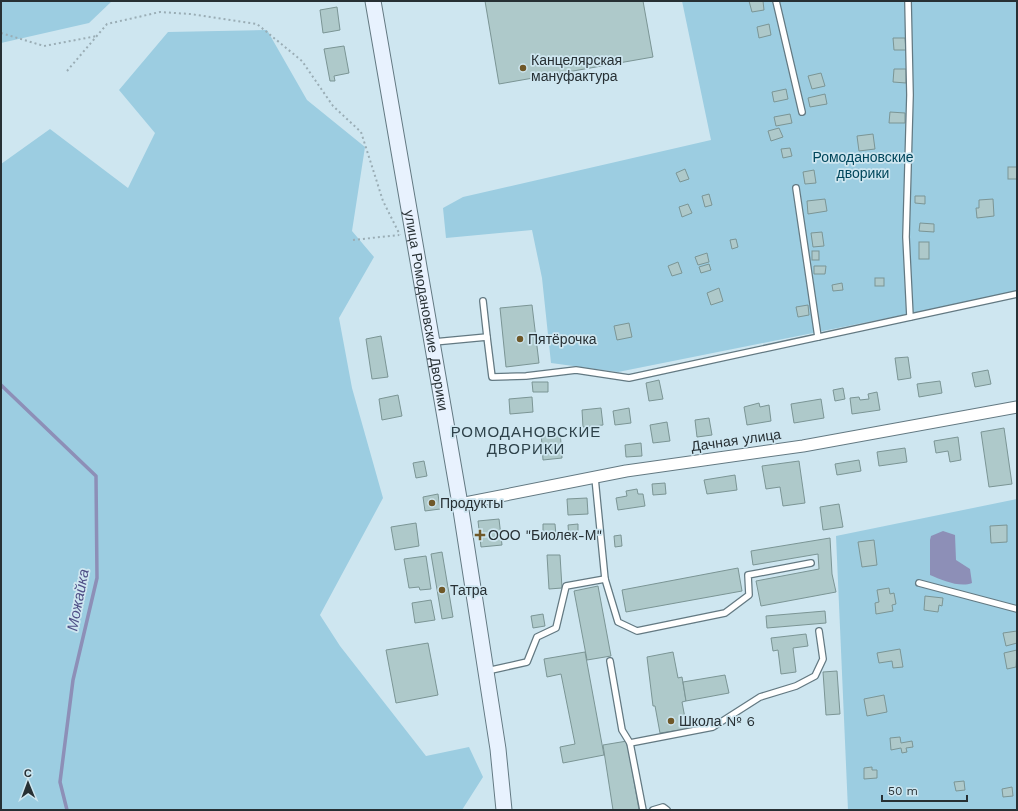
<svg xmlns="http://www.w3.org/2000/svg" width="1018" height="811" font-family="'Work Sans',sans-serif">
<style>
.green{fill:#9ccde1}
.water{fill:#8d8fb7}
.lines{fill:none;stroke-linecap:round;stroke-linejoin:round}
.stream{stroke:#8d8fb7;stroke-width:3.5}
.building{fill:#aec9ca;stroke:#7b9595}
.lane-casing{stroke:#637982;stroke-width:8}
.street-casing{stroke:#637982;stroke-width:13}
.secondary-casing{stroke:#637982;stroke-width:17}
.path{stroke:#9aadb5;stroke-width:2;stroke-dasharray:2 3;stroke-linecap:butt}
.lane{stroke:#fff;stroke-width:5.5}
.street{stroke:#fff;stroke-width:11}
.secondary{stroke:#e8f2fe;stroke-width:15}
.poi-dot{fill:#6f5828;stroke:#cee6f0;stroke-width:1.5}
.labels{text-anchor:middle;stroke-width:3.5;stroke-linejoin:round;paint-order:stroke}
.poi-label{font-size:14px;fill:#273034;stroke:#cee6f0;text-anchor:start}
.park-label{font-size:14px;fill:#00465b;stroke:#cee6f0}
.street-label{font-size:14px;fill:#273034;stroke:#cee6f0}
.neighbourhood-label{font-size:15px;letter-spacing:1px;fill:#2e424a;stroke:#cee6f0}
.water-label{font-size:15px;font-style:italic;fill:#4f4f86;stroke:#cee6f0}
</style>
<rect width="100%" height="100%" fill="#cee6f0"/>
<g class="green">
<polygon points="1,1 112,1 89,23 1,43"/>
<polygon points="682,1 1017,1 1017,292 618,372 551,363 542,278 532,230 446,238 443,208 463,197 711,140"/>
<polygon points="267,30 307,100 365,147 352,231 374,257 339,318 352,388 383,498 320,615 340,646 426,756 469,747 483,777 462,810 1,810 1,164 50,129 128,188 155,133 119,90 168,32"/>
<polygon points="1017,499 1017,810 848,810 836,536"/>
</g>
<path class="water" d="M943,531L955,535L956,560L970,569L972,583C960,588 942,580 930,575V540L931,536Z"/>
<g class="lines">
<polyline class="stream" points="1,385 96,476 97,578 73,680 60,782 67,810"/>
</g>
<g class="building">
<polygon points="485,1 643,1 653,57 499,84"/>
<polygon points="749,1 763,1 764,10 752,12"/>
<polygon points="337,7 340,30 323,33 320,10"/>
<polygon points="769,24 771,35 759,38 757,27"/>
<polygon points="893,38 905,38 906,50 894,50"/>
<polygon points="344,46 349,73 334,76 335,81 330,81 324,49"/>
<polygon points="894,69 906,69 906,83 893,82"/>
<polygon points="821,73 825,86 812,89 808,76"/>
<polygon points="786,89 788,99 774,102 772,92"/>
<polygon points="825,94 827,104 810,107 808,98"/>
<polygon points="890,112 905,113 905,123 889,123"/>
<polygon points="790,114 792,123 776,126 774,117"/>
<polygon points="779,128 783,137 771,141 768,131"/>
<polygon points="873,134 875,149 859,151 857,136"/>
<polygon points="790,148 792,156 783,158 781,149"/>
<rect x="1008" y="167" width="9" height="12"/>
<polygon points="685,169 689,179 680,182 676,173"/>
<polygon points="814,170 816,183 805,184 803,172"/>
<polygon points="709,194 712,205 705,207 702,196"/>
<polygon points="915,196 925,196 925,204 915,203"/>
<polygon points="825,199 827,211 808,214 807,201"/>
<polygon points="993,199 994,216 977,218 976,208 979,208 979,200"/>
<polygon points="688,204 692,213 682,217 679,207"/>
<polygon points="920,223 934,224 934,232 919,231"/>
<polygon points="822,232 824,246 813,247 811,233"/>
<polygon points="736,239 738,247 732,249 730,240"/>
<rect x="919" y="242" width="10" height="17"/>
<rect x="812" y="251" width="7" height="9"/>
<polygon points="707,253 709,262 698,265 695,257"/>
<polygon points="678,262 682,273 672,276 668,266"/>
<polygon points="709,264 711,270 701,273 699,267"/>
<polygon points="814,266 826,266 825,274 814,274"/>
<rect x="875" y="278" width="9" height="8"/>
<polygon points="842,283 843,290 833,291 832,285"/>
<polygon points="719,288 723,301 711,305 707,293"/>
<polygon points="532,305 539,363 506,367 500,308"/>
<polygon points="808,305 809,315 798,317 796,307"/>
<polygon points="629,323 632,337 617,340 614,326"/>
<polygon points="381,336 388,377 372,379 366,339"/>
<polygon points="908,357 911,378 898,380 895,358"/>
<polygon points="988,370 991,384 975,387 972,373"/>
<polygon points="659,380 663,399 649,401 646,383"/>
<polygon points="940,381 942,393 919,397 917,384"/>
<polygon points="532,382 548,382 548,392 533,392"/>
<polygon points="843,388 845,399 835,401 833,390"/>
<polygon points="877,392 880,410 852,414 850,398 859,397 860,400 869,399 868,394"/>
<polygon points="398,395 402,416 382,420 379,399"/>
<polygon points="532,397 533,412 510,414 509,399"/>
<polygon points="821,399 824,418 794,423 791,404"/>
<polygon points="759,403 760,407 769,405 771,421 747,425 744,407"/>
<polygon points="601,408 603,425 583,427 582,410"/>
<polygon points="629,408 631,423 615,425 613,411"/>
<polygon points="709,418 712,435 697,437 695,420"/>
<polygon points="667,422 670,441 653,443 650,425"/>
<polygon points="1004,428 1012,484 989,487 981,432"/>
<polygon points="560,430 562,458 543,460 541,431"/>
<polygon points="958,437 961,460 950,462 948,451 936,453 934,441"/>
<polygon points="641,443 642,456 626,457 625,445"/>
<polygon points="905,448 907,462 879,466 877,452"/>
<polygon points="859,460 861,471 837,475 835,464"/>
<polygon points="424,461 427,476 416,478 413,463"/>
<polygon points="799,461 805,503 783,506 780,487 766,489 762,466"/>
<polygon points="735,475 737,490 707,494 704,480"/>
<polygon points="665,483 666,494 653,495 652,484"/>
<polygon points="637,489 638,494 643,494 645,506 618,510 616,498 627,496 626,491"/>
<polygon points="438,494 440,509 425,511 423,497"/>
<polygon points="587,498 588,514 568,515 567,499"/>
<polygon points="839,504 843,527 823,530 820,507"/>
<polygon points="499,519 502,545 481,547 478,521"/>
<polygon points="416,523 419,546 395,550 391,527"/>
<polygon points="543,524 555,524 556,535 543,536"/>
<polygon points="578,524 578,538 569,538 568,525"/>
<polygon points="1007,525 1007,542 991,543 990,526"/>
<polygon points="621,535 622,546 615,547 614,536"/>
<polygon points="830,538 832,574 836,592 761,606 756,581 819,569 818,554 753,565 751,551"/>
<polygon points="874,540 877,565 862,567 858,542"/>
<polygon points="442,552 453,617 442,619 431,554"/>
<polygon points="547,555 560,555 562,588 549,589"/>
<polygon points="426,556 431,589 420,590 419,587 409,588 404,559"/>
<polygon points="738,568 742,591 626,612 622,590"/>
<polygon points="598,586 611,656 587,660 574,591"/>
<polygon points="889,588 890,594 894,593 896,604 892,605 893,611 876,614 875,603 879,602 877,590"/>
<polygon points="925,596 943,598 942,606 939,605 938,612 924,610"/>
<polygon points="431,600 435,620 415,623 412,603"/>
<polygon points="825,611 826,623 767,628 766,616"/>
<polygon points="543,614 545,626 533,628 531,616"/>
<polygon points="1017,631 1017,643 1006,646 1003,633"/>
<polygon points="806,634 808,646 793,648 796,672 781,674 778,650 773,651 771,638"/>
<polygon points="428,643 438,695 396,703 386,650"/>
<polygon points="900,649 903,667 893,668 892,661 879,663 877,653"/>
<polygon points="1017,650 1016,667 1007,669 1004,653"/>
<polygon points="585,652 604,755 563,763 560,747 575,744 561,674 547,677 544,659"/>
<polygon points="673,652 678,678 682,677 686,701 682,702 687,729 660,733 655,706 653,706 647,657"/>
<polygon points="837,671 840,714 826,715 823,672"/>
<polygon points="725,675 729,693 686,701 683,682"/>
<polygon points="884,695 887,712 867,716 864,699"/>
<polygon points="900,737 901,743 912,741 913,747 906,748 907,752 902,753 901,748 891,750 890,738"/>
<polygon points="627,741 639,810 613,810 603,745"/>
<polygon points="872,767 872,770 877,770 877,778 864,779 864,768"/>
<polygon points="964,781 965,790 956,791 954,782"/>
<polygon points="1012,787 1013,796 1003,797 1002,789"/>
</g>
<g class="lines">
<g class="lane-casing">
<g id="lane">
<polyline points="776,1 802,112"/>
<polyline points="908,1 910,95 906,237 910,317"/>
<polyline points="796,188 818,337"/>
<polyline points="483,301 487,337"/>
<polyline points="434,342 487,337 492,377 526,376 576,370 629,378 1017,294"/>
<polyline points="595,478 605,579 618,622 637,631 725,613 749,595 748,575 811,563"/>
<polyline points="919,583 1017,609"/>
<polyline points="610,661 622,730 630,743 643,810"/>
<polyline points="487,671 527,662 537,637 556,628 566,586 605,579"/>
<polyline points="630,743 713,727 760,697 796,686 815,676 823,659 819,631"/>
<polyline points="653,810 663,807 667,810"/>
</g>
</g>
<g class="street-casing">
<polyline id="street" points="460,504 626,471 803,446 1017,407"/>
</g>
<g class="secondary-casing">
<g id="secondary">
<path id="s1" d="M373,1L460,504L498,749L504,810"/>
</g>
</g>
<g class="path">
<polyline points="1,33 44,46 97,36"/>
<polyline points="67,71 107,24 160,12 190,14 257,24 302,61 333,106 361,132 383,201 400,235"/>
<polyline points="353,240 399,235"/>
</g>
<use href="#lane" class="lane"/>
<use href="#street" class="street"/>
<use href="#secondary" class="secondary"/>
</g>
<g class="poi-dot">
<circle cx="523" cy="68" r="4"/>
<circle cx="520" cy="339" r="4"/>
<circle cx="432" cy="503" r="4"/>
<path d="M478 529h4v4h4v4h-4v4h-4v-4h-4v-4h4z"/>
<circle cx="442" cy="590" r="4"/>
<circle cx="671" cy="721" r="4"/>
</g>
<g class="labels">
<g class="poi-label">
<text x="531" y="65">Канцелярская<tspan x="531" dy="16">мануфактура</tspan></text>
<text x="528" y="344">Пятёрочка</text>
<text x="440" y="508">Продукты</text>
<text x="488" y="540">ООО "Биолек-М"</text>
<text x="450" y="595">Татра</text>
<text x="679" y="726">Школа № 6</text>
</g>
<g class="park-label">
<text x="863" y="162">Ромодановские<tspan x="863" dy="16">дворики</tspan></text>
</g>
<g class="street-label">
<text dy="5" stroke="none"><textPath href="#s1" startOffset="314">улица Ромодановские Дворики</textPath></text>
<text transform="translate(736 440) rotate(-8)" y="5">Дачная улица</text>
</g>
<g class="neighbourhood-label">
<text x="526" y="437">РОМОДАНОВСКИЕ<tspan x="526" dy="17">ДВОРИКИ</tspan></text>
</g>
<g class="water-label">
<text transform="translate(78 600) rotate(-79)" y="5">Можайка</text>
</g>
</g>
<rect width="1018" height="811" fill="none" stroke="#273034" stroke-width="4"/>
<g transform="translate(28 783) rotate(359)" stroke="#cee6f0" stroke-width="3" paint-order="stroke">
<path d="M0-3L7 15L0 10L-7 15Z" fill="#273034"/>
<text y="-6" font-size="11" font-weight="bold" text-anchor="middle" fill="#273034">С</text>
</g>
<path d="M882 795v6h85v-6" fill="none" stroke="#273034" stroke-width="2"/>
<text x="888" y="795" font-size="12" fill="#273034" stroke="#cee6f0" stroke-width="3" paint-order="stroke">50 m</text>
</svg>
